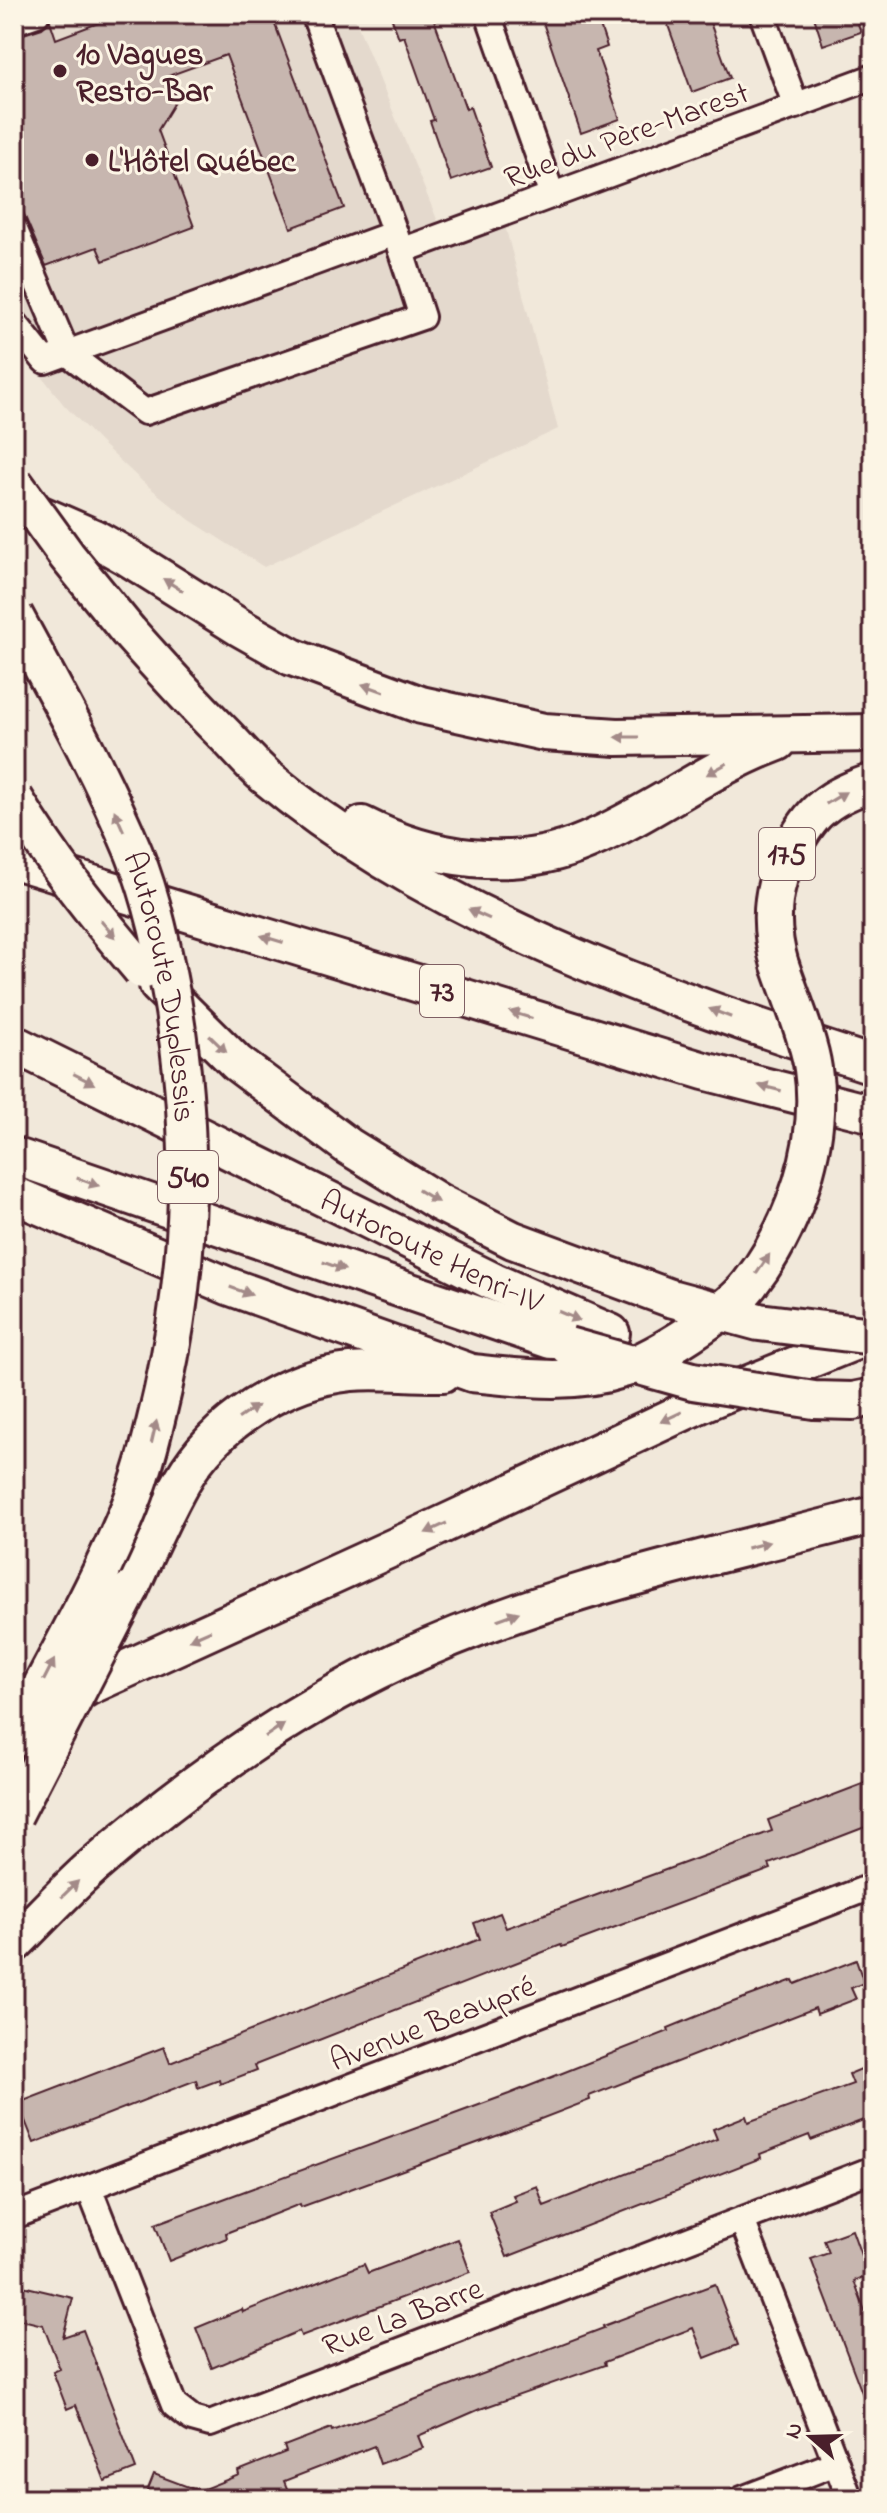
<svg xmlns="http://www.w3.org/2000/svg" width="887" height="2513" font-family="'Indie Flower',sans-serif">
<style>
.built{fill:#e4d9cd}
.building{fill:#c7b6af;stroke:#4a1f2b;stroke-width:2}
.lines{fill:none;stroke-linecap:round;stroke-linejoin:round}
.minor-casing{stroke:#4a1f2b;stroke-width:30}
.highway-casing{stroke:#4a1f2b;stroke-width:42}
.minor{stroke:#fcf5e5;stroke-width:24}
.highway{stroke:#fcf5e5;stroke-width:36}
.highway-bridge-casing{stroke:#4a1f2b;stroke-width:42;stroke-linecap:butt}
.highway-bridge{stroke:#fcf5e5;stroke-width:36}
.oneway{fill:#a38a88}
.poi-dot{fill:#4a1f2b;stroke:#fcf5e5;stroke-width:3}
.labels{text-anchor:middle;stroke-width:6;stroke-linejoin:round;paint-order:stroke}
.shield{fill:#fcf5e5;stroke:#7f5f63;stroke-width:2}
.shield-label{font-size:30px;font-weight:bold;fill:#4a1f2b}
.poi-label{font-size:32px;font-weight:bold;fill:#4a1f2b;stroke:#fcf5e5;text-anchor:start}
.street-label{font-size:32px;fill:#4a1f2b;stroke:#fcf5e5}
</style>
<rect width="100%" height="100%" fill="#f1e8da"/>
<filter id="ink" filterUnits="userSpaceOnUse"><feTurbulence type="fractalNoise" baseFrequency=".0125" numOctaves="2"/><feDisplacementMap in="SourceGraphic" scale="16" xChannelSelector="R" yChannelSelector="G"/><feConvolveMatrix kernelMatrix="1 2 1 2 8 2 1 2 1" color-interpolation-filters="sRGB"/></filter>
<g filter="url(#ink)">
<polygon class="built" points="14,14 353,14 443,234 502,214 558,429 264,567 190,520 143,482 100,442 64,405 14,340"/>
<g class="building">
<polygon points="122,14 271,14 344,208 291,228 226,55 168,76 177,99 158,130 194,227 103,261 97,247 46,266 14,191 14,37 42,28 50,21 56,39"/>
<polygon points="390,14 432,14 466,109 470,107 491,167 451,181 430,121 434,120 404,36 399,38"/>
<polygon points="540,14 596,14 607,47 596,51 620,119 581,133"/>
<polygon points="664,14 707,14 730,78 692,92"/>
<polygon points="813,14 854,14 861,32 823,45"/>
<polygon points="873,1780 873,1824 769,1864 771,1869 562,1947 561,1945 255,2065 257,2070 220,2084 219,2080 198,2088 196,2080 34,2143 18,2103 164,2047 170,2063 480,1939 474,1923 500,1913 506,1928 523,1922 772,1831 768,1820"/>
<polygon points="856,1960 864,1983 851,1988 856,1999 817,2014 815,2008 589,2096 590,2100 499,2135 301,2207 300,2204 226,2233 227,2238 169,2261 155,2224 509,2094 669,2031 668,2028 717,2008 793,1980 795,1984"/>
<polygon points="873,2064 873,2132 866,2119 811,2140 809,2135 760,2154 761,2158 507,2257 489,2212 516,2201 513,2195 537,2186 544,2206 717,2139 713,2129 746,2116 748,2122 853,2084 849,2074"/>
<polygon points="852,2230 868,2275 854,2281 873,2333 872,2419 811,2259 829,2253 824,2240"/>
<polygon points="458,2239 470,2272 301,2336 299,2331 212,2368 196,2328 242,2309 243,2312 364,2264 368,2273"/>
<polygon points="14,2284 73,2298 63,2337 83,2330 136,2469 105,2481 76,2405 67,2409 53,2372 60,2369 43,2325 14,2318"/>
<polygon points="715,2284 738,2345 705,2358 693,2328 604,2362 605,2365 480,2409 418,2436 423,2448 380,2464 374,2446 284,2481 288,2491 268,2499 144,2499 154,2474 199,2491 239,2475 238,2471 286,2452 284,2446 331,2428 332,2431 604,2328 603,2326"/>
</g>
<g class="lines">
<g class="minor-casing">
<g id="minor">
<polyline points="488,14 552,195"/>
<polyline points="762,14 796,106"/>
<polyline points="14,22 37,14"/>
<polyline points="14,228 67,353 145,412 422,317 395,233"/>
<polyline points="401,251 873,77"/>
<polyline points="14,322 45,361 395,233 314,14"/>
<polyline points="89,2188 174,2405 192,2419 210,2424 873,2169"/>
<polyline points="14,2216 873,1886"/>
<polyline points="742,2220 850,2499"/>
<polyline points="742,2499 836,2463"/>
</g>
</g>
<g class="highway-casing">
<g id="highway">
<polyline points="23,507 94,538 126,556 239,627 292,657 421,705 544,732 617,737 873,733"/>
<path d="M128,631C159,666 190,700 223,733C237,747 250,763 265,776C434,917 665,998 873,1065"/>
<path d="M362,825C431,860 513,873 587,841C653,813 710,767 778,742"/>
<polyline points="14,860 704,1071 873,1114"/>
<path d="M780,965C767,921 771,880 796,841C803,829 812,815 823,807C837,795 856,788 873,782"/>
<polyline points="158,985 237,1063 348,1146 440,1203 513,1240 670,1298"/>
<path id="s1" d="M14,1044L494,1282L611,1333"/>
<polyline points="14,1156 568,1346"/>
<polyline points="14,1195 228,1286 472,1373"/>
<path d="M129,1591C146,1554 162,1516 182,1481C215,1423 285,1378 351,1372C381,1369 412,1374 443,1373"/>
<polyline points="63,1702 87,1687 412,1539 707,1401 873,1334"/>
<path d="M14,1944C40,1918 65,1891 92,1867C184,1787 287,1713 398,1661C548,1590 714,1557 873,1515"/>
</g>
</g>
<use href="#minor" class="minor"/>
<use href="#highway" class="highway"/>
<g class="highway-bridge-casing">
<g id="highway-bridge">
<polyline points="14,483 67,556 128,631"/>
<path id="s2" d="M14,615C56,693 100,771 134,853C153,900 163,950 172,999C195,1134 192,1256 163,1390C154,1429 145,1468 130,1506C98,1586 53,1662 14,1739"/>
<path d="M14,798C51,860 95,915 142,970"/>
<polyline points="670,1298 759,1322 873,1336"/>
<polyline points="568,1346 693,1381 814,1400 853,1401 873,1397"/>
<path d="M472,1373C522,1378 574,1385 623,1369C657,1357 726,1314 749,1285C793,1229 824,1142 813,1069C809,1039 790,995 780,965"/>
<polyline points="14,1815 129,1591"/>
</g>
</g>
<use href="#highway-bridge" class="highway-bridge"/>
</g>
<defs><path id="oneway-solid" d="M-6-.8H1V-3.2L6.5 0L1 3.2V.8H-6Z" transform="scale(2)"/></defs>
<g class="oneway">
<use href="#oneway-solid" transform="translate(173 585) rotate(-148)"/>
<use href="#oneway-solid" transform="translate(373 688) rotate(-161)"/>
<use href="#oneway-solid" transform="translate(627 737) rotate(180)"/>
<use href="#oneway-solid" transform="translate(717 769) rotate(151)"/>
<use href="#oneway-solid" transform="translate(836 798) rotate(-31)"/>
<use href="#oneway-solid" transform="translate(119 821) rotate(-114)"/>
<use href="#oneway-solid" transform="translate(479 914) rotate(-156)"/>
<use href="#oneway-solid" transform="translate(108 929) rotate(49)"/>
<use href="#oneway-solid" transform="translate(272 939) rotate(-163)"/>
<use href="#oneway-solid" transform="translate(720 1013) rotate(-159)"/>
<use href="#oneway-solid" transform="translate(521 1015) rotate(-163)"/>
<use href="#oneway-solid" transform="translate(218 1044) rotate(44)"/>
<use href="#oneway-solid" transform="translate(84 1079) rotate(27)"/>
<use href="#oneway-solid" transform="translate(770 1088) rotate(-166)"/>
<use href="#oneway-solid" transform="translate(88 1182) rotate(19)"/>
<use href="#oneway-solid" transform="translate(428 1196) rotate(31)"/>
<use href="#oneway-solid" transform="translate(763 1264) rotate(-56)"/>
<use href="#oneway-solid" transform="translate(334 1266) rotate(19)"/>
<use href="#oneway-solid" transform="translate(241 1291) rotate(20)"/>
<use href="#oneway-solid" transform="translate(569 1316) rotate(23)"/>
<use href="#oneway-solid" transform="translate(248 1412) rotate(-34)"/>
<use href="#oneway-solid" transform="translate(671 1417) rotate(155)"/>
<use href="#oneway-solid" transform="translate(154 1432) rotate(-77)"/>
<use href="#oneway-solid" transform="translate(436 1528) rotate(155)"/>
<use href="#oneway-solid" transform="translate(758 1545) rotate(-15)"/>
<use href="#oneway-solid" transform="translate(508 1616) rotate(-19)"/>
<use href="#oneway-solid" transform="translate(200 1635) rotate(156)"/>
<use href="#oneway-solid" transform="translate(49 1670) rotate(-63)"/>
<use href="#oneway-solid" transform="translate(275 1730) rotate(-34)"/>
<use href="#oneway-solid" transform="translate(70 1889) rotate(-44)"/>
</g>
</g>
<g class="poi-dot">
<circle cx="60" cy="71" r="8"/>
<circle cx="92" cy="160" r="8"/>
</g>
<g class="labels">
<g class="shield">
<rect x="759" y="828" width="56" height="52" rx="6"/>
<rect x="420" y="965" width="44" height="52" rx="6"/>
<rect x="158" y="1151" width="60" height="52" rx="6"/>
</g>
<g class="shield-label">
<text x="787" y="864">175</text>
<text x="442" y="1001">73</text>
<text x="188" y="1187">540</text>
</g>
<g class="poi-label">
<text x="76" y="64">10 Vagues<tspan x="76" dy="37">Resto-Bar</tspan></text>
<text x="108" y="171">L'Hôtel Québec</text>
</g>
<g class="street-label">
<text transform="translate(626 134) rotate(-20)" y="11">Rue du Père-Marest</text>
<text dy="11" stroke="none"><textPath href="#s2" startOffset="404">Autoroute Duplessis</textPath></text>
<text dy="11" stroke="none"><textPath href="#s1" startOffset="466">Autoroute Henri-IV</textPath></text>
<text transform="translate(432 2022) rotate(-21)" y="11">Avenue Beaupré</text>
<text transform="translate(402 2316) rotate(-21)" y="11">Rue La Barre</text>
</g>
</g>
<rect width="887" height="2513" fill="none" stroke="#fcf5e5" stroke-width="48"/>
<rect x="24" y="24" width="839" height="2465" fill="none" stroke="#4a1f2b" stroke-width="3" filter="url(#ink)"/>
<g transform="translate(811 2437) rotate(290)" stroke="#fcf5e5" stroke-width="6" paint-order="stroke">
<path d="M0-6L14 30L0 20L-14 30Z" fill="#4a1f2b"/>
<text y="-12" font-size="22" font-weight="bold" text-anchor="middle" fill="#4a1f2b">N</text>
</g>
</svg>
